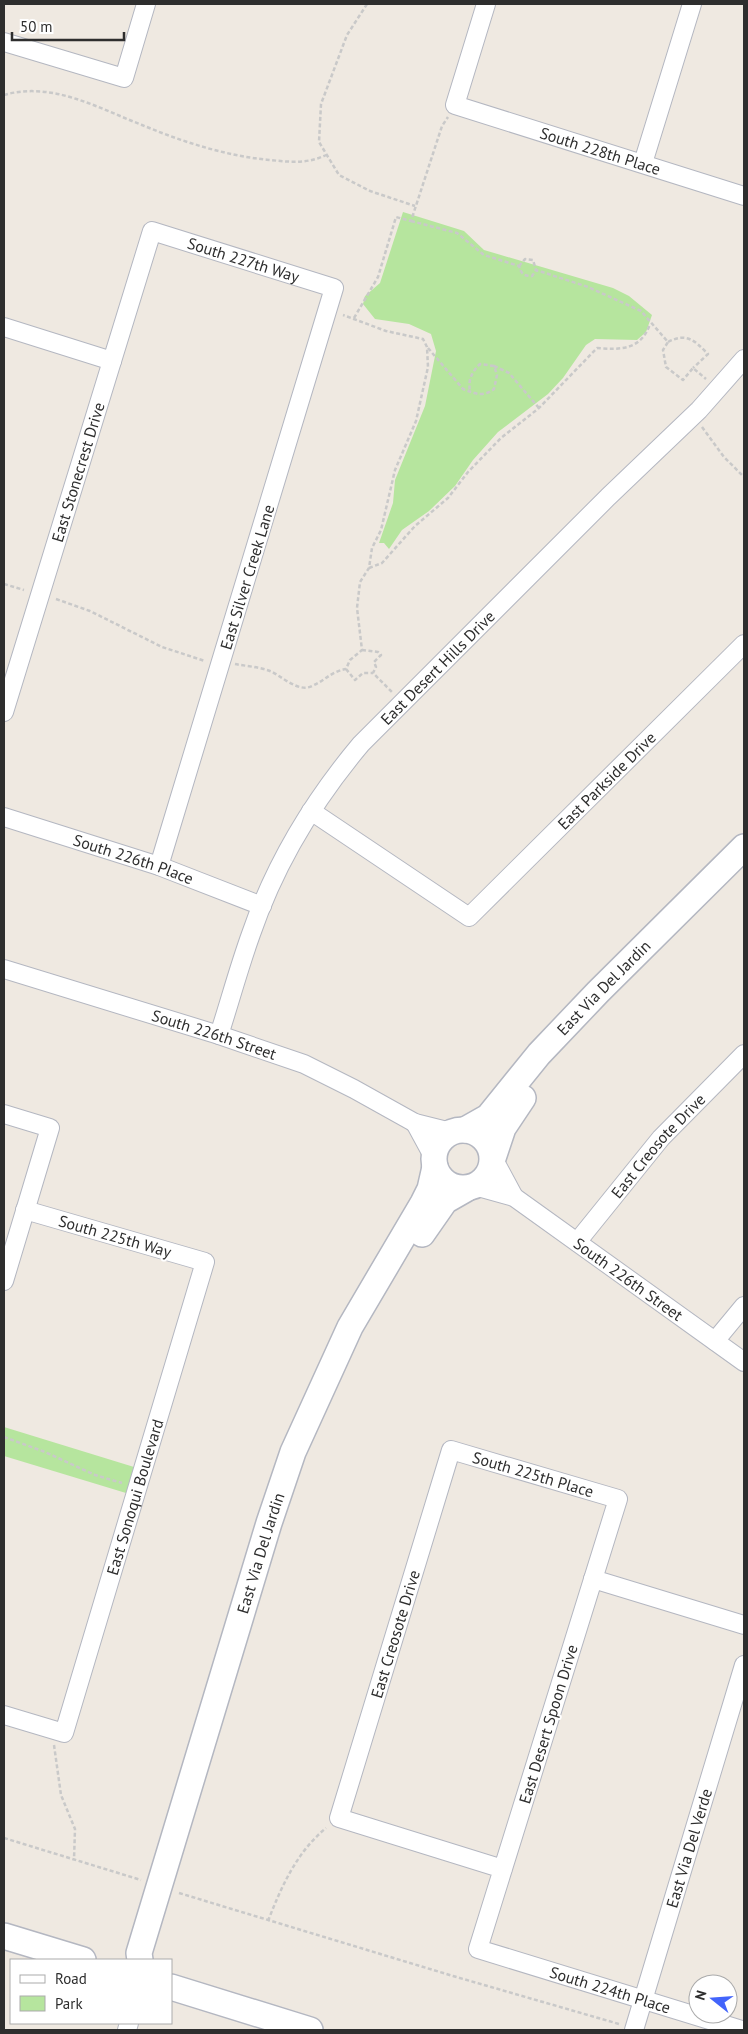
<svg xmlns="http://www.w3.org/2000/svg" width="748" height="2034" font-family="'PT Sans',sans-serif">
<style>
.green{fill:#b6e59e}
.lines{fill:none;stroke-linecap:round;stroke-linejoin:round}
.street-casing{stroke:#b4b7c1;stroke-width:20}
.secondary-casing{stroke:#b4b7c1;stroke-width:28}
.path{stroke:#c9c9c9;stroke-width:2.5;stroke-dasharray:4 2.5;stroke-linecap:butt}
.street{stroke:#fff;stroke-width:18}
.secondary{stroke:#fff;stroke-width:25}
.labels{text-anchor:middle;stroke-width:4;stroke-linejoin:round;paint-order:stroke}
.street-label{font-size:16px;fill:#2e2e2e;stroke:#fff}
</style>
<rect width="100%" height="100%" fill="#efe9e1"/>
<g class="green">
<polygon points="403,212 464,231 484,250 613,288 629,296 652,315 646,332 637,340 595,339 586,345 563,378 548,394 498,432 473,460 455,486 429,511 402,530 389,549 384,543 379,543 393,503 395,480 425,406 436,351 431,334 409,324 375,319 363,304 365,296 380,283"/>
<polygon points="4,1427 134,1467 126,1493 4,1456"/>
</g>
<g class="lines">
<g class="street-casing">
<g id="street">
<path id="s1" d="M486,4L455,105L744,196"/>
<polyline points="4,42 124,78 146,4"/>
<polyline points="643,163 692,4"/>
<polyline points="4,327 112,361"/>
<path id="s2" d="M4,712L152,231L334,288L159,866"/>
<path id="s3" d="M311,811L469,917L744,644"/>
<path id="s4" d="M4,817L159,866L262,906"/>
<path id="s5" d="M4,969L219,1035L304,1064L354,1089L415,1123L451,1132"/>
<path id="s6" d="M219,1035C230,1001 239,967 251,934C275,864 314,800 361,744L608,497L699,410L744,359"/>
<polyline points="4,1114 50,1128 4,1281"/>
<polyline points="415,1123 434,1158"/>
<polyline points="493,1158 514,1197"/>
<path id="s7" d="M470,1188H482L514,1197L744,1362"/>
<path id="s8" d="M577,1242L661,1138L744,1054"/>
<polyline points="715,1341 744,1306"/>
<polyline points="593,1579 744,1625"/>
<path id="s9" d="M4,1715L64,1733L205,1262L25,1210"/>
<path id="s10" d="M503,1869L339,1818L451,1450L618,1499L478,1949L742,2030"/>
<polyline points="127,2030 129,2023"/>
<path id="s11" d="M634,2030L744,1665"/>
</g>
</g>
<g class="secondary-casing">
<g id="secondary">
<circle cx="463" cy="1159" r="29"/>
<path id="s12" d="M465,1130L488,1117L539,1054L598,992L744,847"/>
<polyline points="493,1158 503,1128 523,1098"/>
<polyline points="422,1234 445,1201 466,1189"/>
<polyline points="4,1936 83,1960"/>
<path id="s13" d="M140,1960L139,1953L269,1523L293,1452L350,1327L423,1203L430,1189L435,1167"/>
<polyline points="171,1987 310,2030"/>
</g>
</g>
<g class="path">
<polyline points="367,4 347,35 321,104 319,142 339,175 370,191 415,206"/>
<path d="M4,95C52,81 98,108 142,125C183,142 226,156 270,160C289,162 308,164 326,155"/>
<path d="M411,221L457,233L484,255L519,266C521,274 524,276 532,276L536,270L588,287L641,311L668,342L663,350L666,367L683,380L693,368L706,379"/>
<polyline points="519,266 525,259 533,260 536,270"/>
<polyline points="354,318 378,277 396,217 411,221 442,126 448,117"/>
<path d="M668,342C687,332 695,341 708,354L693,368"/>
<path d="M428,348L463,389C476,394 483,397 494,389L497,375L494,366L480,364C471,373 468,380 470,392"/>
<polyline points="494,366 509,373 539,408"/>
<polyline points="702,427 724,457 744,477"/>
<path d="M369,568L382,563L415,526L448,498L468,472L501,438L539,408L597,348C621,350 641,350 650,324"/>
<polyline points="4,584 24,590"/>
<polyline points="56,599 90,611 162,647 205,661"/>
<polyline points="362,650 378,652 381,655 374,662 376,667 373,673 392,692"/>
<path d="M235,664C246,666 259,667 270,671C282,676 298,693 312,686C326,680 330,672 346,669L350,660L362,650L357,608L360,582L369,568L372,548L381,530L395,470L416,421L428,367L427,347L423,339L386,331L343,315"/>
<polyline points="346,669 355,680 363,673 373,673"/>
<polyline points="4,1437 45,1452 95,1475 122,1483"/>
<polyline points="54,1745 61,1795 75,1829 74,1860"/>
<polyline points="4,1838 141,1880"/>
<polyline points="179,1893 453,1976 619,2024"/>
<path d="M268,1921C282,1885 297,1852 326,1828"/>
</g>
<use href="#street" class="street"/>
<use href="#secondary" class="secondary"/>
</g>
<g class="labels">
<g class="street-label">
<text dy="6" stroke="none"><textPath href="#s1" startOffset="258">South 228th Place</textPath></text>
<text dy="6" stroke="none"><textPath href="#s2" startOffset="599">South 227th Way</textPath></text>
<text dy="6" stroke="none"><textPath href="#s2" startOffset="251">East Stonecrest Drive</textPath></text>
<text transform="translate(247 577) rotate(-73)" y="6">East Silver Creek Lane</text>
<text dy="6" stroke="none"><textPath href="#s6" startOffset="435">East Desert Hills Drive</textPath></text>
<text dy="6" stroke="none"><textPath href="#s3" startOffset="384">East Parkside Drive</textPath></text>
<text dy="6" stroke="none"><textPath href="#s4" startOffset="136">South 226th Place</textPath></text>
<text dy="6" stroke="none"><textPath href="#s12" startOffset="200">East Via Del Jardin</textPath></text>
<text dy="6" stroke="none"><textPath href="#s5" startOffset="220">South 226th Street</textPath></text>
<text dy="6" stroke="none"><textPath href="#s8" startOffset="126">East Creosote Drive</textPath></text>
<text transform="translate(115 1236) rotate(16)" y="6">South 225th Way</text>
<text dy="6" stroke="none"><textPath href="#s7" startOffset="186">South 226th Street</textPath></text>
<text dy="6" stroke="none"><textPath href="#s10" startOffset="642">South 225th Place</textPath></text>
<text dy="6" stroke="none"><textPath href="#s9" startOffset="309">East Sonoqui Boulevard</textPath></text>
<text dy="6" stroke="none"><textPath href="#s13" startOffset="425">East Via Del Jardin</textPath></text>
<text dy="6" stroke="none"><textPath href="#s10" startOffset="364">East Creosote Drive</textPath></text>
<text transform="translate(548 1724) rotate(-73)" y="6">East Desert Spoon Drive</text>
<text dy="6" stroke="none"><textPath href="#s11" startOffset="190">East Via Del Verde</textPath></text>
<text dy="6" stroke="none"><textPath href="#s10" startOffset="1340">South 224th Place</textPath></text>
</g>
</g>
<rect width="748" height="2034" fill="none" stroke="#2e2e2e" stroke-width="10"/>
<rect x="10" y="1959" width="162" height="65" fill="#ffffff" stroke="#ababab"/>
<rect x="20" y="1975" width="25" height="8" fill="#ffffff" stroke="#ababab"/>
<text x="55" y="1984" font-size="15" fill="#2e2e2e">Road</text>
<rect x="20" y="1996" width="25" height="15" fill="#b6e59e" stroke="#ababab"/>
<text x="55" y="2009" font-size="15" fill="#2e2e2e">Park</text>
<g transform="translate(713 1999) rotate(287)"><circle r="24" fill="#ffffff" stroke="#ababab"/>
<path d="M0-4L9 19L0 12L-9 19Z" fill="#4264fb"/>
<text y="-8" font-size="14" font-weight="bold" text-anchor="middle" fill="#2e2e2e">N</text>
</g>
<path d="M12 32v8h112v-8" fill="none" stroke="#2e2e2e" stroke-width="2.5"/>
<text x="20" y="32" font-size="15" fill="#2e2e2e" stroke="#ffffff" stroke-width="4" paint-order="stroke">50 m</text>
</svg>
